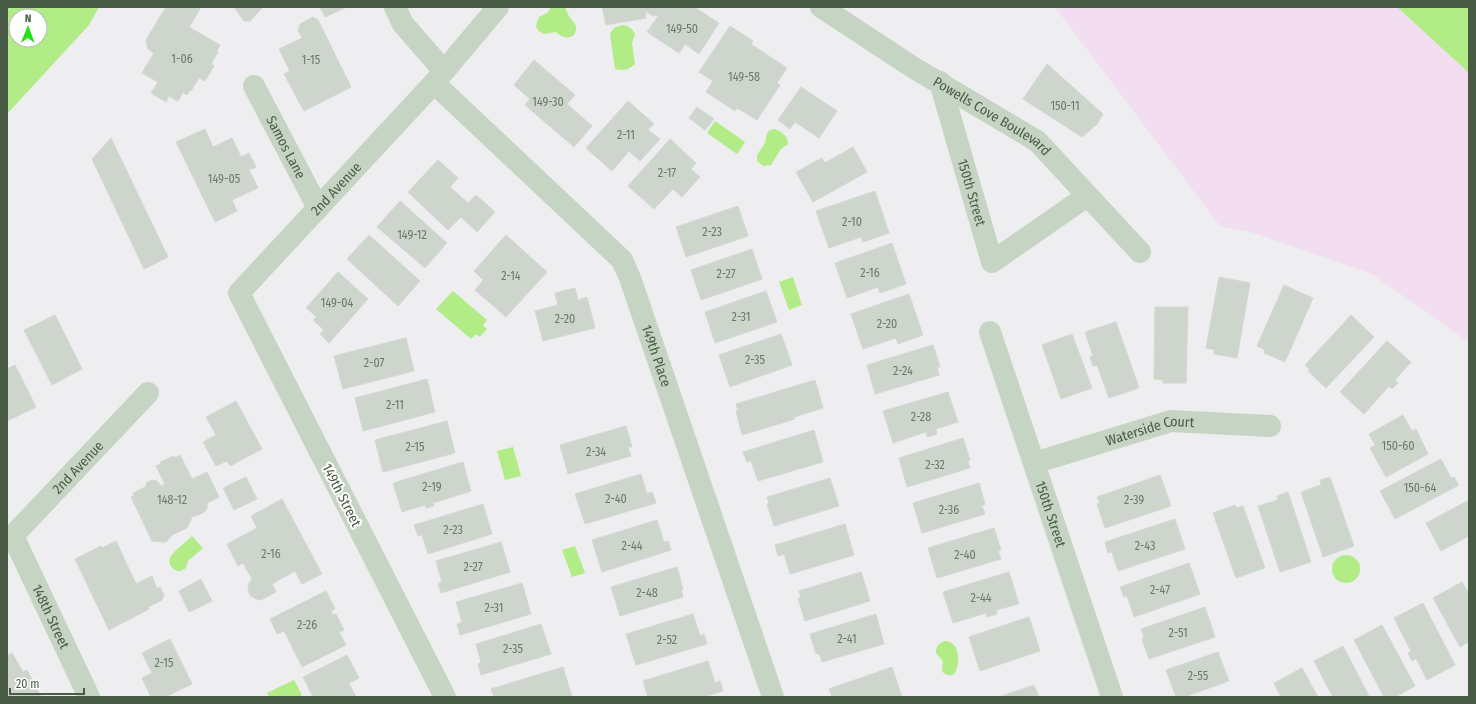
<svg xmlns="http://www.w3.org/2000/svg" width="1476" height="704" font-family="'Fira Sans Condensed',sans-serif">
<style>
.sand{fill:#f2ddf1}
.water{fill:#b1ec87;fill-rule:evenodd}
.building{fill:#cdd5cd;stroke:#d1d9d2}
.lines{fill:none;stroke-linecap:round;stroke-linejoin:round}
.minor{stroke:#c6d5c3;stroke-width:22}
.labels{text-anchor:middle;stroke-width:4;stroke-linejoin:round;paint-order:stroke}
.number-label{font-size:12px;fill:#6a7a67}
.street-label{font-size:14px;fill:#495b45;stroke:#fff}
</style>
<rect width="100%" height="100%" fill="#eeedf0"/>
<polygon class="sand" points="1055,7 1397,7 1469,73 1469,342 1372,274 1254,233 1220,226"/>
<g class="water">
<path d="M7,7H99L89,25L7,114ZM16,16H40V40H16Z"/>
<path d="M551,7H565C566,10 567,13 569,16C571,20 575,22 576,27C577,40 563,40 556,32L544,34L539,31L536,27L537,22L539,17L547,13Z"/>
<polygon points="1397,7 1469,7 1469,73"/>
<path d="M623,25C629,26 632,28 635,34L632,43L635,64C629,70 623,71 615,69L610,34C613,28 616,26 623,25Z"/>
<polygon points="715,121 745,142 737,154 707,133"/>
<path d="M775,129C782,132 788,136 788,144L781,149L771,165L763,166L757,161V155L765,143L767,133L770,130Z"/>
<polygon points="793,277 802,305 789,310 779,282"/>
<polygon points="453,291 487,320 483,325 487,329 480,337 476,334 471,339 436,309"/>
<polygon points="513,447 521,476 505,480 497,451"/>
<path d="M192,536L203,548L188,561L186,568C186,568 181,571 181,571C173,572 166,563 171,556C176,549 186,542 192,536Z"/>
<polygon points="575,546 585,573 572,577 562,550"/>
<circle cx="1346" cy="569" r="14"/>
<path d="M944,641C947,641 950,641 953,644C960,651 960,669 953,675C948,676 945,675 942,671L943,661L936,653C936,647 938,644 944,641Z"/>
<polygon points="294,680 302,695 298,697 269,697 267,693"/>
</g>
<g class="building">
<polygon points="166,7 198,7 200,9 189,27 220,45 217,51 218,52 211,64 214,66 205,81 199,78 191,91 190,90 187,95 183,92 178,101 169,96 166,102 151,93 158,82 142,73 154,53 148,49 146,40"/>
<polygon points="234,7 263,7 250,21 244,21"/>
<polygon points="320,7 347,7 325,17"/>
<polygon points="602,7 694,7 719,23 699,54 685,44 679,53 647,32 659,15 653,16 645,11 646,18 606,25"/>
<polygon points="313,17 318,20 351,87 304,111 284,74 290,71 279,49 302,38 298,30 300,24"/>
<polygon points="730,26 753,41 751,44 787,68 777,83 780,85 757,120 737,108 735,111 706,92 713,81 699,72"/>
<polygon points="534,60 575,95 567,104 592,126 574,147 525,105 530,99 514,85"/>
<polygon points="1047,64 1103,114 1097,124 1082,137 1023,99"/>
<polygon points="801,87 837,111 819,138 795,122 790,129 778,120"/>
<polygon points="628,101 654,124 648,130 660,139 640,161 629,151 612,171 586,148"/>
<polygon points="697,107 714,119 705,130 689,118"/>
<polygon points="205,129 213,147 232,138 241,157 249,153 256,167 249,170 258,188 232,200 237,211 215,222 176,142"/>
<polygon points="111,138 168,257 144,269 92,159"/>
<polygon points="670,139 696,163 691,169 700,177 682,197 673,189 654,209 628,186"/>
<polygon points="853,147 867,172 813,202 796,172 822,158 825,163"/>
<polygon points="438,160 458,178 450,187 468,203 476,195 495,212 477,232 461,217 448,230 408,192"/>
<polygon points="875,191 889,233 863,242 861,237 829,248 816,211"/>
<polygon points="400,201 447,243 425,268 377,227"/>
<polygon points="738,206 748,236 686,257 676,227"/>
<polygon points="369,235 420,281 398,306 347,259"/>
<polygon points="506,235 547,272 506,317 475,290 483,280 474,271"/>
<polygon points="892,243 906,284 880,293 878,287 847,298 835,263"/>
<polygon points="752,249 762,279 701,300 691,270"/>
<polygon points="338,272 368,299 329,343 320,334 324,330 313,320 317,317 306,308"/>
<polygon points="1219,277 1250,283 1237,358 1214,354 1215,350 1206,348"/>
<polygon points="1284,285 1313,298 1285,362 1264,353 1265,350 1257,346"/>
<polygon points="575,288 578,300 587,297 595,328 543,341 535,311 558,305 555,293"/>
<polygon points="766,291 777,322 715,343 705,312"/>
<polygon points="909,294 923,335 898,344 896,338 863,349 851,314"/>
<polygon points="1155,307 1188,307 1186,383 1163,383 1163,380 1154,379"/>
<polygon points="55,315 82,369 52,385 24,330"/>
<polygon points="1351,315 1374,337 1326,388 1308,371 1310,370 1305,365"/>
<polygon points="1116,322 1139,388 1109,398 1097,365 1093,366 1090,357 1093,356 1085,332"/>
<polygon points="781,334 792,365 730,387 719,355"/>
<polygon points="1072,334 1092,388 1061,399 1042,345"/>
<polygon points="406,338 414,371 343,389 334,356"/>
<polygon points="1387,341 1411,362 1395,380 1398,383 1392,389 1389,386 1364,414 1340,392"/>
<polygon points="933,345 940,367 937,367 939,375 875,394 867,365"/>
<polygon points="15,365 36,407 7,421 7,369"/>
<polygon points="427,379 435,412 363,431 355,398"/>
<polygon points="815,380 823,408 794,417 795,419 742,435 736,411 738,411 736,404"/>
<polygon points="948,392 958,422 936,429 937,434 927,437 926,432 893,443 883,411"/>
<polygon points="236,401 262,449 230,466 227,461 216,466 203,442 216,435 206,417"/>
<polygon points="1403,415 1412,431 1416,429 1428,454 1386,477 1370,448 1375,445 1369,434"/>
<polygon points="447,421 455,453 383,472 375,440"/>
<polygon points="626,426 632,447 628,447 631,456 568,474 560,445"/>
<polygon points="814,430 823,462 758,481 751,461 747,462 743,452"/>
<polygon points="963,438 970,460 968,461 970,468 907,487 899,458"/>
<polygon points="180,455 192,479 207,472 219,497 207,503 207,509 203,513 192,517 187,528 172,535 166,542 162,542 152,541 131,497 134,496 133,493 145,487 147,482 152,480 157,481 161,486 165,484 156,466 161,464 160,462 174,456 175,458"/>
<polygon points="1441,459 1451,478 1454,477 1459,485 1395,519 1380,491"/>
<polygon points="463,462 471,491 433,503 434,506 426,508 425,505 402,512 393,483"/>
<polygon points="641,474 647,494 652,492 656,503 585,524 575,494"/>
<polygon points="1160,475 1171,506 1105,528 1097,504 1100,503 1097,497"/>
<polygon points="246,477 257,499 234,510 223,488"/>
<polygon points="1330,477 1354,546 1323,557 1301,492 1321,485 1320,480"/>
<polygon points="830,478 839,506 774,526 767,504 769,503 767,497"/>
<polygon points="979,483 985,504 982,506 985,514 922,533 913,503"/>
<polygon points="1288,492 1311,562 1280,572 1258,506 1278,500 1277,496"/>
<polygon points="282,499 322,574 302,584 295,571 272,584 276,592 263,599 258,600 251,596 248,591 249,583 252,579 243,563 238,566 227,544 257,528 251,516"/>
<polygon points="1469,500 1469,536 1441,551 1426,523"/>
<polygon points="483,504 492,534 428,554 422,535 418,536 414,525"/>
<polygon points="1235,505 1236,508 1243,506 1265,568 1236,578 1213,513"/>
<polygon points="1175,519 1185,549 1118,571 1112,552 1108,553 1105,542"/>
<polygon points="657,520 664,542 668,541 671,550 602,572 592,540"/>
<polygon points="845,524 854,555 790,574 784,554 778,556 775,545"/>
<polygon points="994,528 1001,550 998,551 1001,559 937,578 928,548"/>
<polygon points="116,541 136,584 152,576 157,589 160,587 164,595 162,600 148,607 149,609 109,630 75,559 101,546 102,548"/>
<polygon points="501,542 510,572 441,593 438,584 442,582 436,561"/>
<polygon points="1189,563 1200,594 1134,617 1127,596 1124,597 1120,587"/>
<polygon points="677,567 683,589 681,589 683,597 620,616 611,587"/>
<polygon points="861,572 870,601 805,621 798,598 801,598 799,591"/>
<polygon points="1009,572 1019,604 996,610 997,614 987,617 986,613 953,623 943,592"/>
<polygon points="201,579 212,601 189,612 179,591"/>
<polygon points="1462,582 1469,594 1469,642 1460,647 1433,598"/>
<polygon points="522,583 531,614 460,635 457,624 462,622 456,602"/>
<polygon points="326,591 335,609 331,611 333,615 336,614 344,630 339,632 346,645 302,667 284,631 277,634 270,619"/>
<polygon points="1423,603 1455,665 1427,680 1416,658 1412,661 1408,653 1411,651 1394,618"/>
<polygon points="1205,607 1215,637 1149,659 1142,639 1144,638 1141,629"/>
<polygon points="693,614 700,636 704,634 707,644 636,665 626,634"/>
<polygon points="876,614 884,644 822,662 819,653 816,654 810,634"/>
<polygon points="1029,617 1040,651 980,671 969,637"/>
<polygon points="541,624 551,654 481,675 478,664 481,663 476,644"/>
<polygon points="1382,625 1415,686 1397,696 1398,697 1384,697 1354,640"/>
<polygon points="170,639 192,684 165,697 151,697 142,678 152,673 142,653"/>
<polygon points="1343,646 1369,696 1368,697 1333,697 1314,661"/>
<polygon points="1218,652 1229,681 1184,697 1176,697 1166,670"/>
<polygon points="12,653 23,672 27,670 41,696 39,697 7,697 7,656"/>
<polygon points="347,655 359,678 349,683 356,697 313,697 303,677"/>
<polygon points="708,661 715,683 720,681 723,691 703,697 648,697 643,681"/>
<polygon points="563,667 572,697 494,697 491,689"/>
<polygon points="892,667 902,697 832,697 829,689"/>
<polygon points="1302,668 1318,697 1281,697 1274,683"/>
<polygon points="1034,685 1039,697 999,697"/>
</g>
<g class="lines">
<g class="minor">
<polyline points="395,7 403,24 444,71"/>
<path id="s1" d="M821,7L914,68L1037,141L1140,252"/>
<path id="s2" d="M940,82L992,262L1087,196"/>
<path id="s3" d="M434,83L622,260L630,278L773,697"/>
<path id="s4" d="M254,86L318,208"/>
<path id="s5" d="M990,332L1112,697"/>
<path id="s6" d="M1034,463L1171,421L1270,426"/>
<path id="s7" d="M13,536L89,697"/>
<path id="s8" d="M7,542L148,393"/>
<path id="s9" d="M445,697L239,293L434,83L498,7"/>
</g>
</g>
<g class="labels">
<g class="number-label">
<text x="682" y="33">149-50</text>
<text x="182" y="63">1-06</text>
<text x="311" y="64">1-15</text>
<text x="744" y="81">149-58</text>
<text x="548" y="106">149-30</text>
<text x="1065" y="110">150-11</text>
<text x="626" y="139">2-11</text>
<text x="667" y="177">2-17</text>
<text x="224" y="183">149-05</text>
<text x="852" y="226">2-10</text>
<text x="712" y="236">2-23</text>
<text x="412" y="239">149-12</text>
<text x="870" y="277">2-16</text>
<text x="726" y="278">2-27</text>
<text x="511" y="280">2-14</text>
<text x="337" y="307">149-04</text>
<text x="741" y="321">2-31</text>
<text x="565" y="323">2-20</text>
<text x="887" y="328">2-20</text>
<text x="755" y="364">2-35</text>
<text x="374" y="367">2-07</text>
<text x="903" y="375">2-24</text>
<text x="395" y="409">2-11</text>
<text x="921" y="421">2-28</text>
<text x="1398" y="450">150-60</text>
<text x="415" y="451">2-15</text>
<text x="596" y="456">2-34</text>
<text x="935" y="469">2-32</text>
<text x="432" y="491">2-19</text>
<text x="1420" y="492">150-64</text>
<text x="616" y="503">2-40</text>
<text x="172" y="504">148-12</text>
<text x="1134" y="504">2-39</text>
<text x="949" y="514">2-36</text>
<text x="453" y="534">2-23</text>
<text x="632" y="550">2-44</text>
<text x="1145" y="550">2-43</text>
<text x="271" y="558">2-16</text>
<text x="965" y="559">2-40</text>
<text x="473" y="571">2-27</text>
<text x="1160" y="594">2-47</text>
<text x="647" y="597">2-48</text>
<text x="981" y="602">2-44</text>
<text x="494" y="612">2-31</text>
<text x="307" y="629">2-26</text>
<text x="1178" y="637">2-51</text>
<text x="847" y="643">2-41</text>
<text x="667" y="644">2-52</text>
<text x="513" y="653">2-35</text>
<text x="164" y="667">2-15</text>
<text x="1198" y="680">2-55</text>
</g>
<g class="street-label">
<text dy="5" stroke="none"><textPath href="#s1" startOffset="203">Powells Cove Boulevard</textPath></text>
<text dy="5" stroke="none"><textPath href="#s4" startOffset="69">Samos Lane</textPath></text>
<text dy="5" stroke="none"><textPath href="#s9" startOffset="596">2nd Avenue</textPath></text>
<text dy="5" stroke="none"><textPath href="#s2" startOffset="115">150th Street</textPath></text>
<text dy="5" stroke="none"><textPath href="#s3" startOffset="360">149th Place</textPath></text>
<text dy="5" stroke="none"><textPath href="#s6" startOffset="121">Waterside Court</textPath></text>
<text dy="5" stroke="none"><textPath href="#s8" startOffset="103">2nd Avenue</textPath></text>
<text transform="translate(342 495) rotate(63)" y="5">149th Street</text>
<text dy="5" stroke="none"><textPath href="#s5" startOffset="192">150th Street</textPath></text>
<text dy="5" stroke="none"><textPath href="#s7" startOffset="89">148th Street</textPath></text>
</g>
</g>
<rect width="1476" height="704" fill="none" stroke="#495b45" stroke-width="16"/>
<g transform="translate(28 28) rotate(1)"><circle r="19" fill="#ffffff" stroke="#b6bdb5"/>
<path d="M0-3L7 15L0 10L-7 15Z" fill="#23e017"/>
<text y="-6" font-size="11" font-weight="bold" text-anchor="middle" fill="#495b45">N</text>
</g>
<path d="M10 688v6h74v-6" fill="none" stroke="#495b45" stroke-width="2"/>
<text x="16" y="688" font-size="12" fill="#495b45" stroke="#ffffff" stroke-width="3" paint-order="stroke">20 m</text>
</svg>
